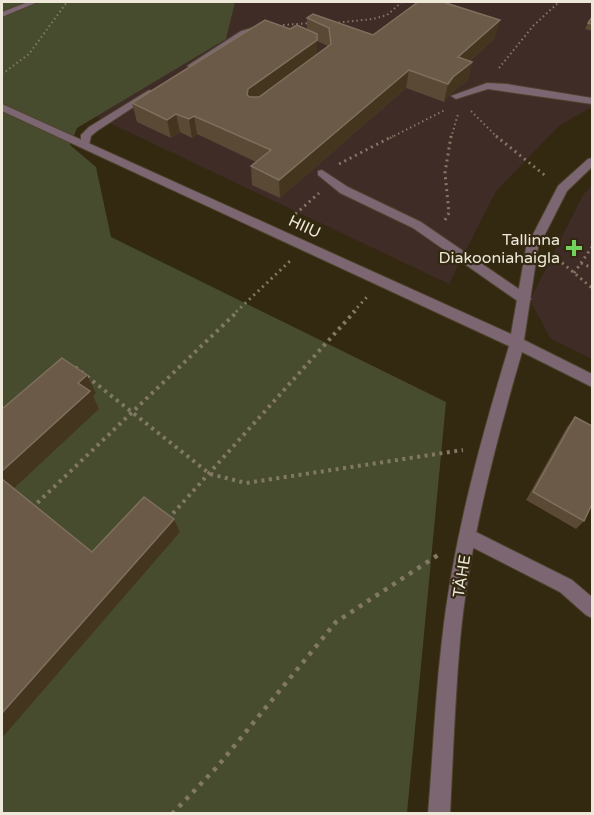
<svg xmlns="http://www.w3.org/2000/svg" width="594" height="815" font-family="'Varela Round',sans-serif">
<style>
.medical{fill:#3f2c27}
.green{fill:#484c2f}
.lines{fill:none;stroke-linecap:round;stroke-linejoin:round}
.service-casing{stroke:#4d432c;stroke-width:2}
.minor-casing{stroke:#4d432c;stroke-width:2}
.path-far3{stroke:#827965;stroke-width:2;stroke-dasharray:1.5 3;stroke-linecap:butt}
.path-far2{stroke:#827965;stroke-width:3;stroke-dasharray:2 4;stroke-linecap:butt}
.path-far1{stroke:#827965;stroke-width:4;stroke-dasharray:3 4.5;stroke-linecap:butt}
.path{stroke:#827965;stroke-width:4.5;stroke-dasharray:4 6;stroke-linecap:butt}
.service{fill:#7b6672;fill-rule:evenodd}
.minor{fill:#7b6672;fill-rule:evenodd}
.wall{fill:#5a4935;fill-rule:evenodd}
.shaded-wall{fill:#44351f}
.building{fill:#6a5a47;stroke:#7f705e;stroke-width:1.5}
.poi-dot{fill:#72d25d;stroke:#332810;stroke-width:2}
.labels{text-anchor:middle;stroke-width:4.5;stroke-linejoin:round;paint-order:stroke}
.street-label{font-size:16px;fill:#eee8d9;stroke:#332810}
.poi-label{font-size:16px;fill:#eee8d9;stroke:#332810;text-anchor:end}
</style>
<rect width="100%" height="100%" fill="#332810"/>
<g class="medical">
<polygon points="49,2 592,2 592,107 560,125 496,191 449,284 2,72 2,21"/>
<polygon points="592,185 592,359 551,339 530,300 583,195"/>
</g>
<polygon class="green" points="2,2 235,2 226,39 77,128 70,145 96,167 111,237 446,402 407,813 2,814"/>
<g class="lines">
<g class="service-casing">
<g id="service">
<polygon points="265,24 269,27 268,29 247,35 195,68 187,66 241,31"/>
<polygon points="487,83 507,84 592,98 592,104 488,89 456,99 451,96"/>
<polygon points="149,90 152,91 152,95 97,131 91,136 89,145 81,145 81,135 89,127"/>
<polygon points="322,170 348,187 421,222 529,296 531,299 529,302 519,302 413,228 340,193 318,175 318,171"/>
<polygon points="468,528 572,580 592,597 592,618 586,615 560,592 462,542 459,536 462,530"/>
</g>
</g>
<g class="minor-casing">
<g id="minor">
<polygon points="28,2 38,2 2,17 2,12"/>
<path d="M2,104L511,334L526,248L558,186L588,159L592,158V167L567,191L538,248L524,340L592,374V387L522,352C495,445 469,544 460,641C455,698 453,756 450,814H428C433,756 435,697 442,640C453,540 480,442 509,346L2,111Z"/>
</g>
</g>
<g class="path-far3">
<polyline points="334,23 373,19 387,15 402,2"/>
<polyline points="283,25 311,23"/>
<polyline points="499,68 533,26 559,2"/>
<polyline points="2,74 29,54 67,2"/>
<polyline points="471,111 498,138"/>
<polyline points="390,138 445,110"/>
<polyline points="451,138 458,114"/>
</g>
<g class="path-far2">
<polyline points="496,136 547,177"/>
<polyline points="339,164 393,136"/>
<polyline points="291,218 319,193"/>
<polyline points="445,220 449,213 445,173 451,136"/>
<polyline points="553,255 592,288"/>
<polyline points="581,263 592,268"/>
<polyline points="574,273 592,247"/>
<polyline points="236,312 290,261"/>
<polyline points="353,312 367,297"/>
</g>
<g class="path-far1">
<polyline points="75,367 210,474 246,483 463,450"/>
<polyline points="32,508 238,311"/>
<polyline points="168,519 355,311"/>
</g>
<polyline class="path" points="172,814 217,767 336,622 438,555"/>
<use href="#service" class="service"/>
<use href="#minor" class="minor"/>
</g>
<g class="wall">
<path d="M446,3L495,38L470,61L472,62L468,80L449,95L444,102L406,88L280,198L252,185L251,166L256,162L197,134L192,138L180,132L171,138L137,122L132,103L290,29H307V18L373,35ZM317,41L328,46L317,54Z"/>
<polygon points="592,17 592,31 585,29 588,23"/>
<polygon points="575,417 584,521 576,529 526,500 567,427"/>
</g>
<g class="shaded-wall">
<polygon points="500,20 495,38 454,75 458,57"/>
<polygon points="317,40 317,58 250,107 247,95 248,89"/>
<polygon points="472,62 468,80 449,95 444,102 448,84 453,77"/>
<polygon points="409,70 406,88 280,198 279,180"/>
<polygon points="176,114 180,132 171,138 167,120"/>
<polygon points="194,116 197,134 192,138 189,119"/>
<polygon points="87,375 96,393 93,396 99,409 11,491 2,480 2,471 78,383"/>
<polygon points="174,519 180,532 2,738 2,713"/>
</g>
<g class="building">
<polygon points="418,2 445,2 446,3 500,20 458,57 472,62 453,77 448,84 409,70 279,180 251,166 271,150 194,116 189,119 176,114 167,120 132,103 265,20 290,29 297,25 317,34 317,40 248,89 247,95 250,97 259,97 331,44 329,28 307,18 313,14 373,35"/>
<polygon points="592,17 592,24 588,23"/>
<polygon points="62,358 87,375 78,383 90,391 2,471 2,409"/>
<polygon points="575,417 592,426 592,504 584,521 533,492"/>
<polygon points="2,479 92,552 144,497 174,519 2,713"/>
</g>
<path class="poi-dot" d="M571 239h6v6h6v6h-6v6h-6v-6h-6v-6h6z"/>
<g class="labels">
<g class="street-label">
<text transform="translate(305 226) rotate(25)" y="6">HIIU</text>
<text transform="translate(461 576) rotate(-81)" y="6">TÄHE</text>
</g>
<g class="poi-label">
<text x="560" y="245">Tallinna<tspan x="560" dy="18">Diakooniahaigla</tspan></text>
</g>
</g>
<rect width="594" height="815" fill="none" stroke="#eee8d9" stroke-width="6"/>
</svg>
